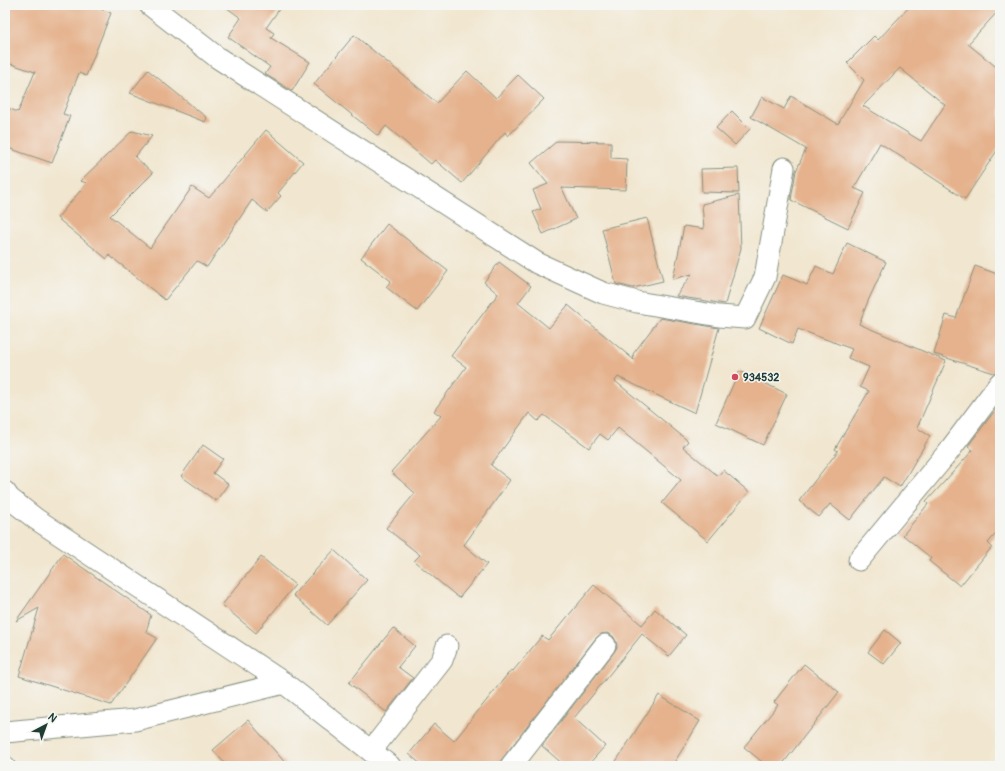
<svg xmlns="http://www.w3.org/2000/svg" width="1005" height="771" font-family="Pangolin,sans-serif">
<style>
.building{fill:#e5b28d;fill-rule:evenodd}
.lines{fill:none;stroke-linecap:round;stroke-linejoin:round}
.lane-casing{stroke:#889282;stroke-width:13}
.street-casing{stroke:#889282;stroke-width:23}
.lane{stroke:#fff;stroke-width:11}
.street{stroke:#fff;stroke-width:21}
.poi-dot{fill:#d1495b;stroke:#f6f6f2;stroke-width:1.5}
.labels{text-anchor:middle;stroke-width:3;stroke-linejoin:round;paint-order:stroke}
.poi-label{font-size:11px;font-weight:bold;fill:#1f3d34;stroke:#f6f6f2;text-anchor:start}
</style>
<rect width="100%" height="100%" fill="#f6f6f2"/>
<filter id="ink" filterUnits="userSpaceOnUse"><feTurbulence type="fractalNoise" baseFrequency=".025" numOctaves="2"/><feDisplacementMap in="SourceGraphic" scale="8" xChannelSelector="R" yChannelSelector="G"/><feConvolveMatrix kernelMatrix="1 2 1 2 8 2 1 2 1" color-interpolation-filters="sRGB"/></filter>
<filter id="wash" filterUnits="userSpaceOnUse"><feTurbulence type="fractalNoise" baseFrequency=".012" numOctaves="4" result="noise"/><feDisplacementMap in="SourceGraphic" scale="16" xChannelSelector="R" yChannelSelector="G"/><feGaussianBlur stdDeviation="0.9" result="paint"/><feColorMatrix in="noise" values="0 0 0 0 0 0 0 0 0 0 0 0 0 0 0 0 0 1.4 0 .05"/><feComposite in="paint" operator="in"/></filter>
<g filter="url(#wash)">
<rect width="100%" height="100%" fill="#f1e6cf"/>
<g id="blocks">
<g class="building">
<polygon points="5,5 90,5 111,13 86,76 79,73 63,114 70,116 52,163 5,147 5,107 18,112 35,72 5,62"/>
<polygon points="223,5 282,5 266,28 274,33 271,38 310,62 292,91 265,74 270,67 228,37 241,18"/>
<path d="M911,5H1000V9L968,44L1000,70V146L965,199L880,143L854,188L865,193L848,228L791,200L796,171L806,149L751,117L762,97L784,109L791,96L838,124L864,80L847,63L874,36L878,40ZM900,68L945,105L921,141L863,106Z"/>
<polygon points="354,35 437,103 467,71 496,98 518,75 544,99 508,136 505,132 462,183 435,160 431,164 386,126 378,136 314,84"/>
<polygon points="148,70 207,118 205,122 130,93"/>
<polygon points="732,111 750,129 735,145 716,128"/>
<polygon points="266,130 303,162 278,193 281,196 267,212 252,200 207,267 197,261 165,300 109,255 107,259 57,218 87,183 80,181 132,131 152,136 135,157 153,173 110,216 150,248 192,187 209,198"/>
<polygon points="557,141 611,142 611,158 627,159 626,190 562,188 576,219 543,234 533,212 541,209 533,190 548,184 531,163"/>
<polygon points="738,168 739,193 702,192 701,169"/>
<polygon points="739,195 741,248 725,304 676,296 692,274 673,279 684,226 704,229 702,204"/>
<polygon points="647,218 663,281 633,288 616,284 602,229"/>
<polygon points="387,224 448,271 417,311 386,287 391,281 361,258"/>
<polygon points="847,243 886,262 868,301 859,324 946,361 917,428 930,436 900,487 884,477 850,520 830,504 819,517 799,501 838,451 835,449 869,391 860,387 869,367 848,358 852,349 798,329 792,344 759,328 783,275 807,285 816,266 833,274"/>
<polygon points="499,262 531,286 518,303 549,328 568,305 634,360 633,354 660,318 719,328 695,413 618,377 615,381 688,441 683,447 718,476 723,470 749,492 708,541 662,503 681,480 618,428 608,440 600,434 589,448 544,415 538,421 529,413 491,465 492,466 510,480 464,545 487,564 459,598 414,561 420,555 386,528 415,493 391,472 441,416 434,411 466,367 451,356 498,294 484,282"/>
<polygon points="975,266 1000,275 1000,371 994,373 934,354 946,315 956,318"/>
<polygon points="739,371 787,394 763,445 716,423"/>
<polygon points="1000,404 1000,529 988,543 992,547 960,586 929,561 931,558 903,535 928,504 926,502 973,450 968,446"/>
<polygon points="203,445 223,459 213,473 228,484 216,501 181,476"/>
<polygon points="334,550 367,580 327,625 293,595"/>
<polygon points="63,554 151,615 146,632 157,638 111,705 19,676 39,608 16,621"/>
<polygon points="261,557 295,585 256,633 222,605"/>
<polygon points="594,585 642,625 655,609 686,635 669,656 642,634 574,718 605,746 587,766 565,766 542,746 614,652 617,647 616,641 613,636 607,633 601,634 596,638 502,759 497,766 423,766 409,754 434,724 454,741 511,670 513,671 542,636 548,640"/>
<polygon points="393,628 415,646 398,667 413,678 386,712 349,683"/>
<polygon points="885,630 901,643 884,664 868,652"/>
<polygon points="804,664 839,692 781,766 767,766 744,747 778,705 774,702"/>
<polygon points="659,695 700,721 672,766 613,766"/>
<polygon points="248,720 288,766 227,766 213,750"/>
</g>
</g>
</g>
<g filter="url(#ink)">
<use href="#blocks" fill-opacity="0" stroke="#889282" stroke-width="1"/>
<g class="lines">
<g class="lane-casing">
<polyline id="lane" points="5,760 10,766"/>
</g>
<g class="street-casing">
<g id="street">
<polyline points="150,5 218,58 537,263 603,293 637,302 719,316 745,318 765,277 784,168"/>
<polyline points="5,492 9,498 36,519 284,683 390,766"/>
<polyline points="859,560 949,451 1000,383"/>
<polyline points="5,732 135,720 284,683"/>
<polyline points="371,751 442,660 447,646"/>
<polyline points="511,766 605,645"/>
</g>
</g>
<use href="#lane" class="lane"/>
<use href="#street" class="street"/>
</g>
</g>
<circle class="poi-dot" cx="735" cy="377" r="4"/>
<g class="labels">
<g class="poi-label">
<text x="743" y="381">934532</text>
</g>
</g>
<rect width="1005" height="771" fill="none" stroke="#f6f6f2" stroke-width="20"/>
<g transform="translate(46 725) rotate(41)" stroke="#f6f6f2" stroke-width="3" paint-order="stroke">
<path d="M0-3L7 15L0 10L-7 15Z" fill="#1f3d34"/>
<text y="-6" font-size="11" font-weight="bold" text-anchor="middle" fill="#1f3d34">N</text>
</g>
</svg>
